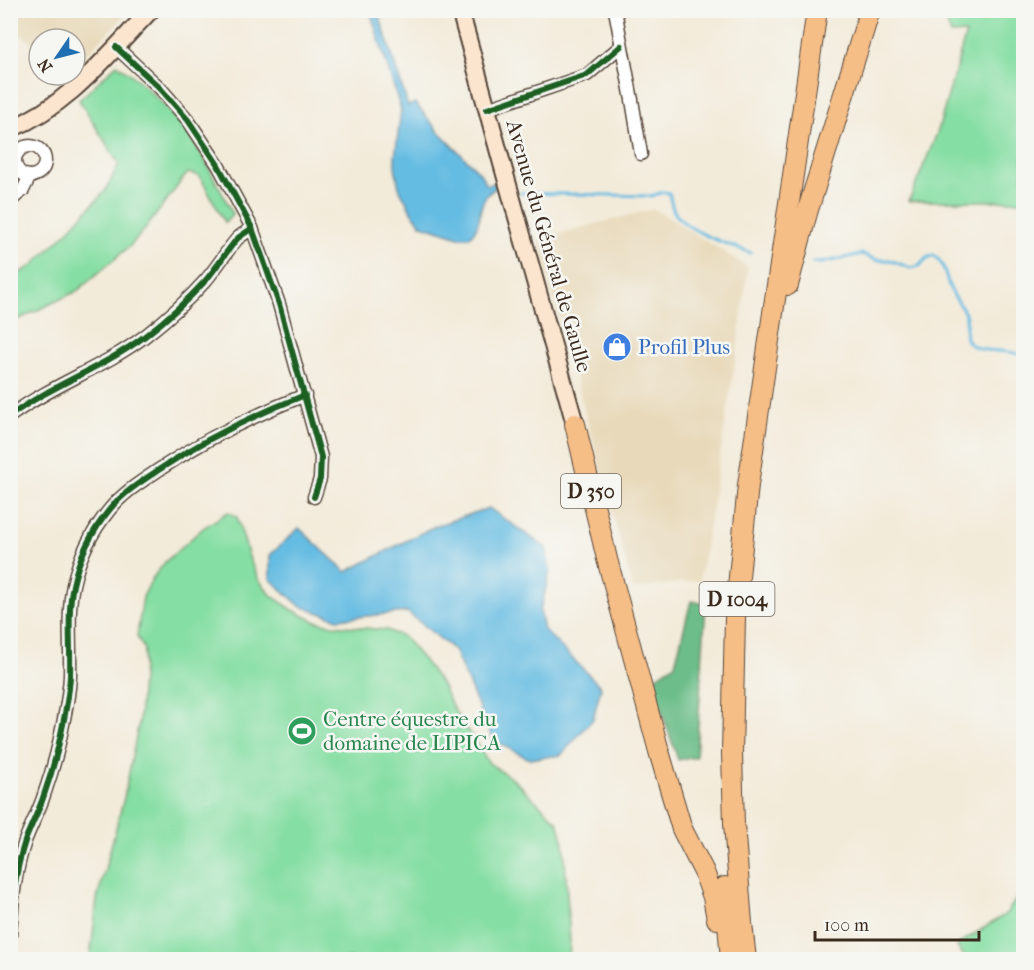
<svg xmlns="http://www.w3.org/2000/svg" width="1034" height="970" font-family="'IM FELL French Canon',serif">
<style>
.built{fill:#e8d9ba}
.green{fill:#85dea3;stroke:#608460;stroke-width:1.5}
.forest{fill:#6cbd89;stroke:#547454;stroke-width:1.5}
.water{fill:#65bce2;stroke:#507380;stroke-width:1.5}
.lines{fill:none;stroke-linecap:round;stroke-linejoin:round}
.stream{stroke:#65bce2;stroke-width:3}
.minor-casing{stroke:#57473a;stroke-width:15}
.secondary-casing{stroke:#57473a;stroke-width:20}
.trunk-casing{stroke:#57473a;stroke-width:22}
.minor{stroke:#fff;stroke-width:12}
.secondary{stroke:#fbe5cf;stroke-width:16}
.trunk{stroke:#f6be87;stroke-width:20}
.cycleway-casing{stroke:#f6f6f2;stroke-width:10}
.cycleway{stroke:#1b5e20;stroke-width:6}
.labels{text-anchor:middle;stroke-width:5;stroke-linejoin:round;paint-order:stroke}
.shield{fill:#f6f6f2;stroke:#73675e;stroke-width:1.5}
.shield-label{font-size:20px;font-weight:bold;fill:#3b2a1e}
.street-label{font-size:21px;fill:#3b2a1e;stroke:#f6f6f2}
.shop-label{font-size:21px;fill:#366cbe;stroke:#f6f6f2;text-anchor:start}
.leisure-label{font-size:21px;fill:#27864d;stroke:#f6f6f2;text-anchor:start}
</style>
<rect width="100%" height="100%" fill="#f6f6f2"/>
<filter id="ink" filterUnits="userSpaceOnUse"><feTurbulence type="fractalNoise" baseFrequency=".0167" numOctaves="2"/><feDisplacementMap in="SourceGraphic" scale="12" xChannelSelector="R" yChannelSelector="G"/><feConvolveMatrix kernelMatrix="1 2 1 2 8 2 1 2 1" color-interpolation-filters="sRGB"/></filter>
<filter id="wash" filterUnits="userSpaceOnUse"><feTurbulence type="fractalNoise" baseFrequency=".008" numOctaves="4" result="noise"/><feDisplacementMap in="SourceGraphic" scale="24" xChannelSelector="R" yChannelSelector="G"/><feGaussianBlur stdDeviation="1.35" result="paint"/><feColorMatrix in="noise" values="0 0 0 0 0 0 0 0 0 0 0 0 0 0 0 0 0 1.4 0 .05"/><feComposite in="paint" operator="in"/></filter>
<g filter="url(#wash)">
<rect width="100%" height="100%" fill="#f3ebda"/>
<g class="built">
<polygon points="10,11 11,10 129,11 75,66 75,39 39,39 39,52 11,23"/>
<polygon points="654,209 748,267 736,356 700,580 633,589 538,239"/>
</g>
<g class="green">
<polygon points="942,11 1023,11 1023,201 909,201 938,131 966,33 951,34"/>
<path d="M117,64C147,84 184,124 202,156C213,175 223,195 233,214L225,223L202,180L197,175L189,173L185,176L146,228L130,246L77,291L11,323V278L32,266L69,230L105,191L119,164L79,100Z"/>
<polygon points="228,512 237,517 250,560 259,580 272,596 293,610 314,621 333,625 387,630 404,637 425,662 442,685 453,708 489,763 514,780 558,822 564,843 570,942 569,959 90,959 97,899 124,798 139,722 144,649 137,636 143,597 152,579 165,562 203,528"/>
<polygon points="1023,889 1023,959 967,959 957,947 960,943 1006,914"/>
</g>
<polygon class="forest" points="691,601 706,604 696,757 678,760 651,680 675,664"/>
<g class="water">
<path d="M370,11H378L408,106L415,103L439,132L479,172L487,185L495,183L496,188C473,200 486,224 469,237H459L422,225L413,214L399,188L395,166V157L401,110Z"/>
<polygon points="489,508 546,548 550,571 540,611 544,630 601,687 593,719 561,755 529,759 493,740 454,650 407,612 338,619 300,606 270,579 270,555 299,528 346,572 435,526"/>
</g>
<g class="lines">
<g class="stream">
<path d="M521,193L651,196L664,192L669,193C671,199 671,206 674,211C683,231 731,245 751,253"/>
<path d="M812,262L821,263L862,254L876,260H889L911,268L919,266L927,258L934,255C945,264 945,276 950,288C954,298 963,306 966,317C968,328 960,339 973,346C987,354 1008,348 1024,356"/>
</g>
</g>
</g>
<g filter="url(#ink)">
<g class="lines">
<g class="minor-casing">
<g id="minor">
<polyline points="615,10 632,100 641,154"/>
<polyline points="116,47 160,88 188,120 218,165 252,228 279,304 321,457 320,479 314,497"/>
<polyline points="487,109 587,75 621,46"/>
<circle cx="30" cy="161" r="15"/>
<polyline points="10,201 23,190 30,176"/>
<path d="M10,416C53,384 103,368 145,336C167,319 188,300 206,280C217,267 226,252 237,239C241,235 247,232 252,228"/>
<path d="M10,935C12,903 15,871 25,841C31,825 39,811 44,795C51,775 57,754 61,734C65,715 69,695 70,676C71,646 67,614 73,585C79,557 92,531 110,509C124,492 142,481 160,469C205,439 254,415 305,395"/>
</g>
</g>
<g class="secondary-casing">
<g id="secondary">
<polyline points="460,10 501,160 575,424"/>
<path d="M10,129C70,105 107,55 151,10"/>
</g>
</g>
<g class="trunk-casing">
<g id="trunk">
<polyline points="788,285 807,213 870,10"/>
<polyline points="575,424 607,559 660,755 682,829 704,872 713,897 717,919"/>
<polyline points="725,887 731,960"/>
<polyline points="746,960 742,923 734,824 732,753 735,618 748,485 817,10"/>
</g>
</g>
<use href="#minor" class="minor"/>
<use href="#secondary" class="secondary"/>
<use href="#trunk" class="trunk"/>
<g class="cycleway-casing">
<g id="cycleway">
<polyline points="116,47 160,88 188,120 218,165 252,228 279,304 321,457 320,479 314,497"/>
<polyline points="487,109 587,75 621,46"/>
<path d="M10,416C53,384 103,368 145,336C167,319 188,300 206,280C217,267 226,252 237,239C241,235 247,232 252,228"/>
<path d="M10,935C12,903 15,871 25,841C31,825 39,811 44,795C51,775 57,754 61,734C65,715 69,695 70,676C71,646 67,614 73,585C79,557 92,531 110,509C124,492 142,481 160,469C205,439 254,415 305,395"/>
</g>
</g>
<use href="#cycleway" class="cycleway"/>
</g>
</g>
<defs>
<g id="shop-disc" transform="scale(1.5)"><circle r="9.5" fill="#3f7fe0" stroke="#f6f6f2"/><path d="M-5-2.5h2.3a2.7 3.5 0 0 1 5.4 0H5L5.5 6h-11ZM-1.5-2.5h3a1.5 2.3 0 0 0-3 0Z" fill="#fff"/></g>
<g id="stadium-disc" transform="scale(1.5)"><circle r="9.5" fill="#2e9e5b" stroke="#f6f6f2"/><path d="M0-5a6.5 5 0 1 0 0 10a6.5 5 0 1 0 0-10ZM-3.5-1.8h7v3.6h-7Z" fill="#fff"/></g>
</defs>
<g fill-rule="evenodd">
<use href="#shop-disc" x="617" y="347"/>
<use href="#stadium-disc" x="302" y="731"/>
</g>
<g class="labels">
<g class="shield">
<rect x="561" y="474" width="60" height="34" rx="4.5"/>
<rect x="699.5" y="582" width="75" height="34" rx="4.5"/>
</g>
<g class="shield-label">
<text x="591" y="498">D 350</text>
<text x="737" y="606">D 1004</text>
</g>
<g class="street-label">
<text transform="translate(549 246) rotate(74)" y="7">Avenue du Général de Gaulle</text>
</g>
<g class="shop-label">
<text x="638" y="354">Profil Plus</text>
</g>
<g class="leisure-label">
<text x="323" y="726">Centre équestre du<tspan x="323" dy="24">domaine de LIPICA</tspan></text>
</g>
</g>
<rect width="1034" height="970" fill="none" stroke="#f6f6f2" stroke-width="36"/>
<g transform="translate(57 57) rotate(235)"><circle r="28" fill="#f6f6f2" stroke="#aba49d" stroke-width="1.5"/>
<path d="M0-4.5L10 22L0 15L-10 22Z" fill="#1f6fb2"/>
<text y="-9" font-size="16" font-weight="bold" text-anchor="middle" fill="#3b2a1e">N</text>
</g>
<path d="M815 931v9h164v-9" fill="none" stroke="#3b2a1e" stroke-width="3"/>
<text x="824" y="931" font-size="18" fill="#3b2a1e" stroke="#f6f6f2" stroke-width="4.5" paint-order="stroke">100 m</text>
</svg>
